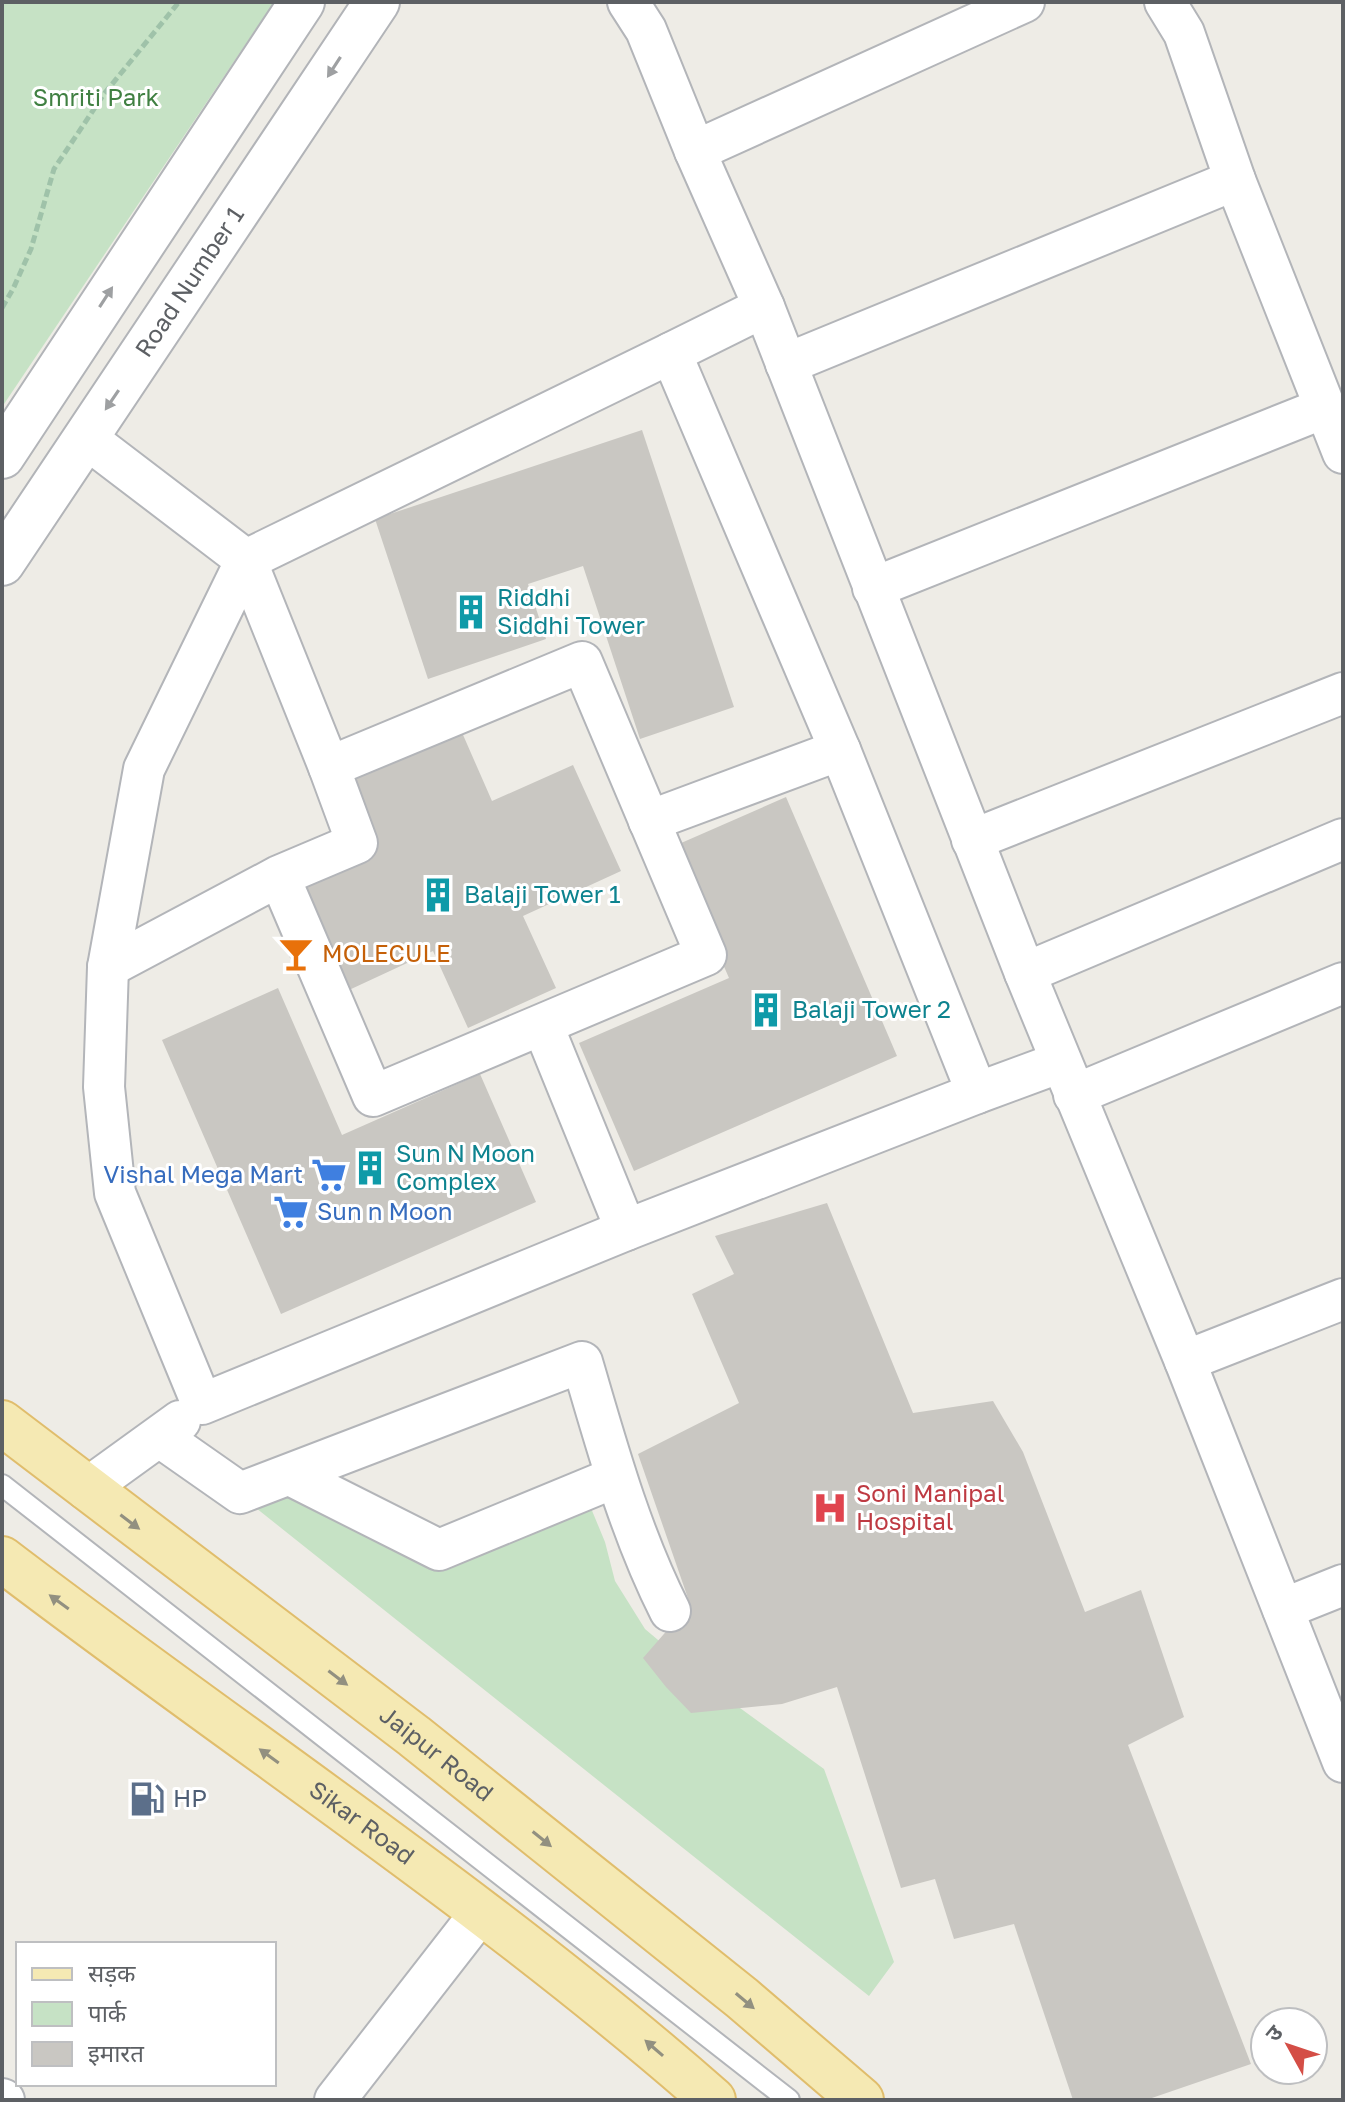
<svg xmlns="http://www.w3.org/2000/svg" width="1345" height="2102" font-family="'Golos Text','Noto Sans Devanagari',sans-serif">
<style>
.green{fill:#c6e2c5}
.building{fill:#c9c7c2}
.lines{fill:none;stroke-linecap:round;stroke-linejoin:round}
.lane-casing{stroke:#b3b5b9;stroke-width:24}
.street-casing{stroke:#b3b5b9;stroke-width:44}
.secondary-casing{stroke:#b2b4b8;stroke-width:48}
.primary-casing{stroke:#e0bd6c;stroke-width:48}
.path{stroke:#9fc2a9;stroke-width:5;stroke-dasharray:8 4;stroke-linecap:butt}
.lane{stroke:#fff;stroke-width:20}
.street{stroke:#fff;stroke-width:40}
.secondary{stroke:#fff;stroke-width:44}
.primary{stroke:#f5e9b3;stroke-width:44}
.oneway{fill:#9ea0a2}
.oneway2{fill:#929080}
.labels{text-anchor:middle;stroke-width:6;stroke-linejoin:round;paint-order:stroke}
.park-label{font-size:24px;fill:#408042;stroke:#fff}
.street-label{font-size:24px;fill:#5d6064;stroke:#fff}
.culture-label{font-size:24px;fill:#0d838f;stroke:#fff;text-anchor:start}
.food-label{font-size:24px;fill:#c56008;stroke:#fff;text-anchor:start}
.shop-label{font-size:24px;fill:#366cbe;stroke:#fff;text-anchor:end}
.health-label{font-size:24px;fill:#be3a42;stroke:#fff;text-anchor:start}
.service-label{font-size:24px;fill:#4e5e75;stroke:#fff;text-anchor:start}
</style>
<rect width="100%" height="100%" fill="#eeece6"/>
<g class="green">
<polygon points="2,2 274,2 2,407"/>
<polygon points="283,1494 440,1563 588,1501 605,1542 615,1581 645,1629 729,1700 824,1769 894,1962 869,1996 256,1508"/>
</g>
<g class="building">
<polygon points="642,430 734,707 640,739 583,566 528,584 546,639 428,679 375,519"/>
<polygon points="460,728 492,801 573,765 621,871 523,916 556,988 468,1028 433,951 349,990 297,874 373,840 346,780"/>
<polygon points="786,797 897,1056 634,1171 579,1043 729,978 672,847"/>
<polygon points="278,988 342,1135 480,1074 536,1202 281,1314 162,1040"/>
<polygon points="827,1203 913,1413 993,1401 1023,1452 1085,1612 1141,1590 1184,1717 1128,1745 1251,2064 1146,2100 1073,2100 1014,1924 954,1939 935,1879 901,1888 837,1687 782,1704 691,1713 666,1687 643,1658 690,1604 638,1454 739,1403 692,1294 734,1274 715,1236"/>
</g>
<g class="lines">
<g class="lane-casing">
<polyline id="lane" points="2,1485 789,2100"/>
</g>
<g class="street-casing">
<g id="street">
<polyline points="628,2 646,30 695,151 764,307 1025,973 1185,1361 1343,1762"/>
<polyline points="1165,2 1184,33 1235,180 1343,453"/>
<polyline points="695,151 1024,2"/>
<polyline points="671,353 764,307"/>
<polyline points="786,364 1235,180"/>
<polyline points="86,438 246,560 671,353 840,750 977,1093 626,1230 202,1404 115,1193 104,1087 108,967 144,769 246,560"/>
<polyline points="246,560 329,767"/>
<polyline points="873,588 1324,408"/>
<polyline points="649,821 840,750"/>
<polyline points="972,840 1343,693"/>
<polyline points="108,967 279,876 357,843 329,767 582,662 706,955 373,1096 279,876"/>
<polyline points="1025,973 1343,839"/>
<polyline points="543,1026 626,1230"/>
<polyline points="977,1093 1061,1062"/>
<polyline points="1074,1095 1343,983"/>
<polyline points="1185,1361 1343,1299"/>
<path d="M160,1437L240,1493L582,1362C607,1447 630,1532 670,1611"/>
<polyline points="290,1475 439,1550 616,1477"/>
<polyline points="86,1489 180,1421"/>
<polyline points="1283,1609 1343,1585"/>
<polyline points="2,2099 4,2100"/>
<polyline points="335,2100 482,1911"/>
</g>
</g>
<g class="secondary-casing">
<g id="secondary">
<polyline points="2,456 302,2"/>
<path id="s1" d="M2,563L377,2"/>
</g>
</g>
<g class="primary-casing">
<g id="primary">
<path id="s2" d="M2,1423L414,1736L742,1998L861,2100"/>
<path id="s3" d="M2,1559C239,1740 489,1903 713,2100"/>
</g>
</g>
<polyline class="path" points="2,308 13,289 31,249 54,169 104,94 179,2"/>
<use href="#lane" class="lane"/>
<use href="#street" class="street"/>
<use href="#secondary" class="secondary"/>
<use href="#primary" class="primary"/>
</g>
<defs><path id="oneway-solid" d="M-6-.8H1V-3.2L6.5 0L1 3.2V.8H-6Z" transform="scale(2)"/></defs>
<g class="oneway">
<use href="#oneway-solid" transform="translate(334 67) rotate(123)"/>
<use href="#oneway-solid" transform="translate(106 297) rotate(-57)"/>
<use href="#oneway-solid" transform="translate(112 400) rotate(124)"/>
</g>
<g class="oneway2">
<use href="#oneway-solid" transform="translate(130 1522) rotate(37)"/>
<use href="#oneway-solid" transform="translate(59 1602) rotate(-144)"/>
<use href="#oneway-solid" transform="translate(338 1678) rotate(37)"/>
<use href="#oneway-solid" transform="translate(269 1756) rotate(-144)"/>
<use href="#oneway-solid" transform="translate(542 1839) rotate(39)"/>
<use href="#oneway-solid" transform="translate(745 2001) rotate(40)"/>
<use href="#oneway-solid" transform="translate(654 2048) rotate(-139)"/>
</g>
<defs>
<g id="building-bare" transform="scale(2.76)"><path d="M-4-6H4V6H1V3H-1V6H-4ZM-2.5-4.3h1.7v1.8h-1.7ZM.8-4.3h1.7v1.8H.8ZM-2.5-1h1.7V.8h-1.7ZM.8-1h1.7V.8H.8Z" fill="#0f9aa8" stroke="#fff" stroke-width="2.5" paint-order="stroke"/></g>
<g id="bar-bare" transform="scale(2.76)"><path d="M-6-5H6L.8 .8V4.5H3.5V6h-7V4.5H-.8V.8Z" fill="#e8710a" stroke="#fff" stroke-width="2.5" paint-order="stroke"/></g>
<g id="supermarket-bare" transform="scale(2.76)"><path d="M-6-5.5h2.5l.6 2H6L4.5 2H-2.5L-4.4-4H-6ZM-1.5 3.2a1.3 1.3 0 1 0 .1 0ZM3 3.2a1.3 1.3 0 1 0 .1 0Z" fill="#3f7fe0" stroke="#fff" stroke-width="2.5" paint-order="stroke"/></g>
<g id="hospital-bare" transform="scale(2.76)"><path d="M-5-5h3v3.5h4V-5h3V5h-3V1.5h-4V5h-3Z" fill="#e0444e" stroke="#fff" stroke-width="2.5" paint-order="stroke"/></g>
<g id="fuel-bare" transform="scale(2.76)"><path d="M-5.5-6h7V0h2V4h1.3V-2.5L3-4.5l.8-.8L6-3V5H2.5V1h-1V6h-7ZM-4.2-4.7v3.2H.2V-4.7Z" fill="#5c6f8a" stroke="#fff" stroke-width="2.5" paint-order="stroke"/></g>
</defs>
<g fill-rule="evenodd">
<use href="#building-bare" x="471" y="612"/>
<use href="#building-bare" x="438" y="895"/>
<use href="#bar-bare" x="296" y="954"/>
<use href="#building-bare" x="766" y="1010"/>
<use href="#building-bare" x="370" y="1168"/>
<use href="#supermarket-bare" x="329" y="1175"/>
<use href="#supermarket-bare" x="291" y="1212"/>
<use href="#hospital-bare" x="830" y="1508"/>
<use href="#fuel-bare" x="147" y="1799"/>
</g>
<g class="labels">
<g class="park-label">
<text x="96" y="106">Smriti Park</text>
</g>
<g class="street-label">
<text dy="8" stroke="none"><textPath href="#s1" startOffset="338">Road Number 1</textPath></text>
<text dy="8" stroke="none"><textPath href="#s2" startOffset="546">Jaipur Road</textPath></text>
<text dy="8" stroke="none"><textPath href="#s3" startOffset="446">Sikar Road</textPath></text>
</g>
<g class="culture-label">
<text x="497" y="606">Riddhi<tspan x="497" dy="28">Siddhi Tower</tspan></text>
<text x="464" y="903">Balaji Tower 1</text>
<text x="792" y="1018">Balaji Tower 2</text>
<text x="396" y="1162">Sun N Moon<tspan x="396" dy="28">Complex</tspan></text>
</g>
<g class="food-label">
<text x="322" y="962">MOLECULE</text>
</g>
<g class="shop-label">
<text x="303" y="1183">Vishal Mega Mart</text>
<text x="317" y="1220" text-anchor="start">Sun n Moon</text>
</g>
<g class="health-label">
<text x="856" y="1502">Soni Manipal<tspan x="856" dy="28">Hospital</tspan></text>
</g>
<g class="service-label">
<text x="173" y="1807">HP</text>
</g>
</g>
<rect width="1345" height="2102" fill="none" stroke="#5d6064" stroke-width="8"/>
<rect x="16" y="1942" width="260" height="144" fill="#ffffff" stroke="#bebfc1" stroke-width="2"/>
<rect x="32" y="1968" width="40" height="12" fill="#f5e9b3" stroke="#bebfc1" stroke-width="2"/>
<text x="88" y="1982" font-size="24" fill="#5d6064">सड़क</text>
<rect x="32" y="2002" width="40" height="24" fill="#c6e2c5" stroke="#bebfc1" stroke-width="2"/>
<text x="88" y="2022" font-size="24" fill="#5d6064">पार्क</text>
<rect x="32" y="2042" width="40" height="24" fill="#c9c7c2" stroke="#bebfc1" stroke-width="2"/>
<text x="88" y="2062" font-size="24" fill="#5d6064">इमारत</text>
<g transform="translate(1289 2046) rotate(310)"><circle r="38" fill="#ffffff" stroke="#bebfc1" stroke-width="2"/>
<path d="M0-6L14 30L0 20L-14 30Z" fill="#d44e46"/>
<text y="-12" font-size="22" font-weight="bold" text-anchor="middle" fill="#5d6064">उ</text>
</g>
</svg>
